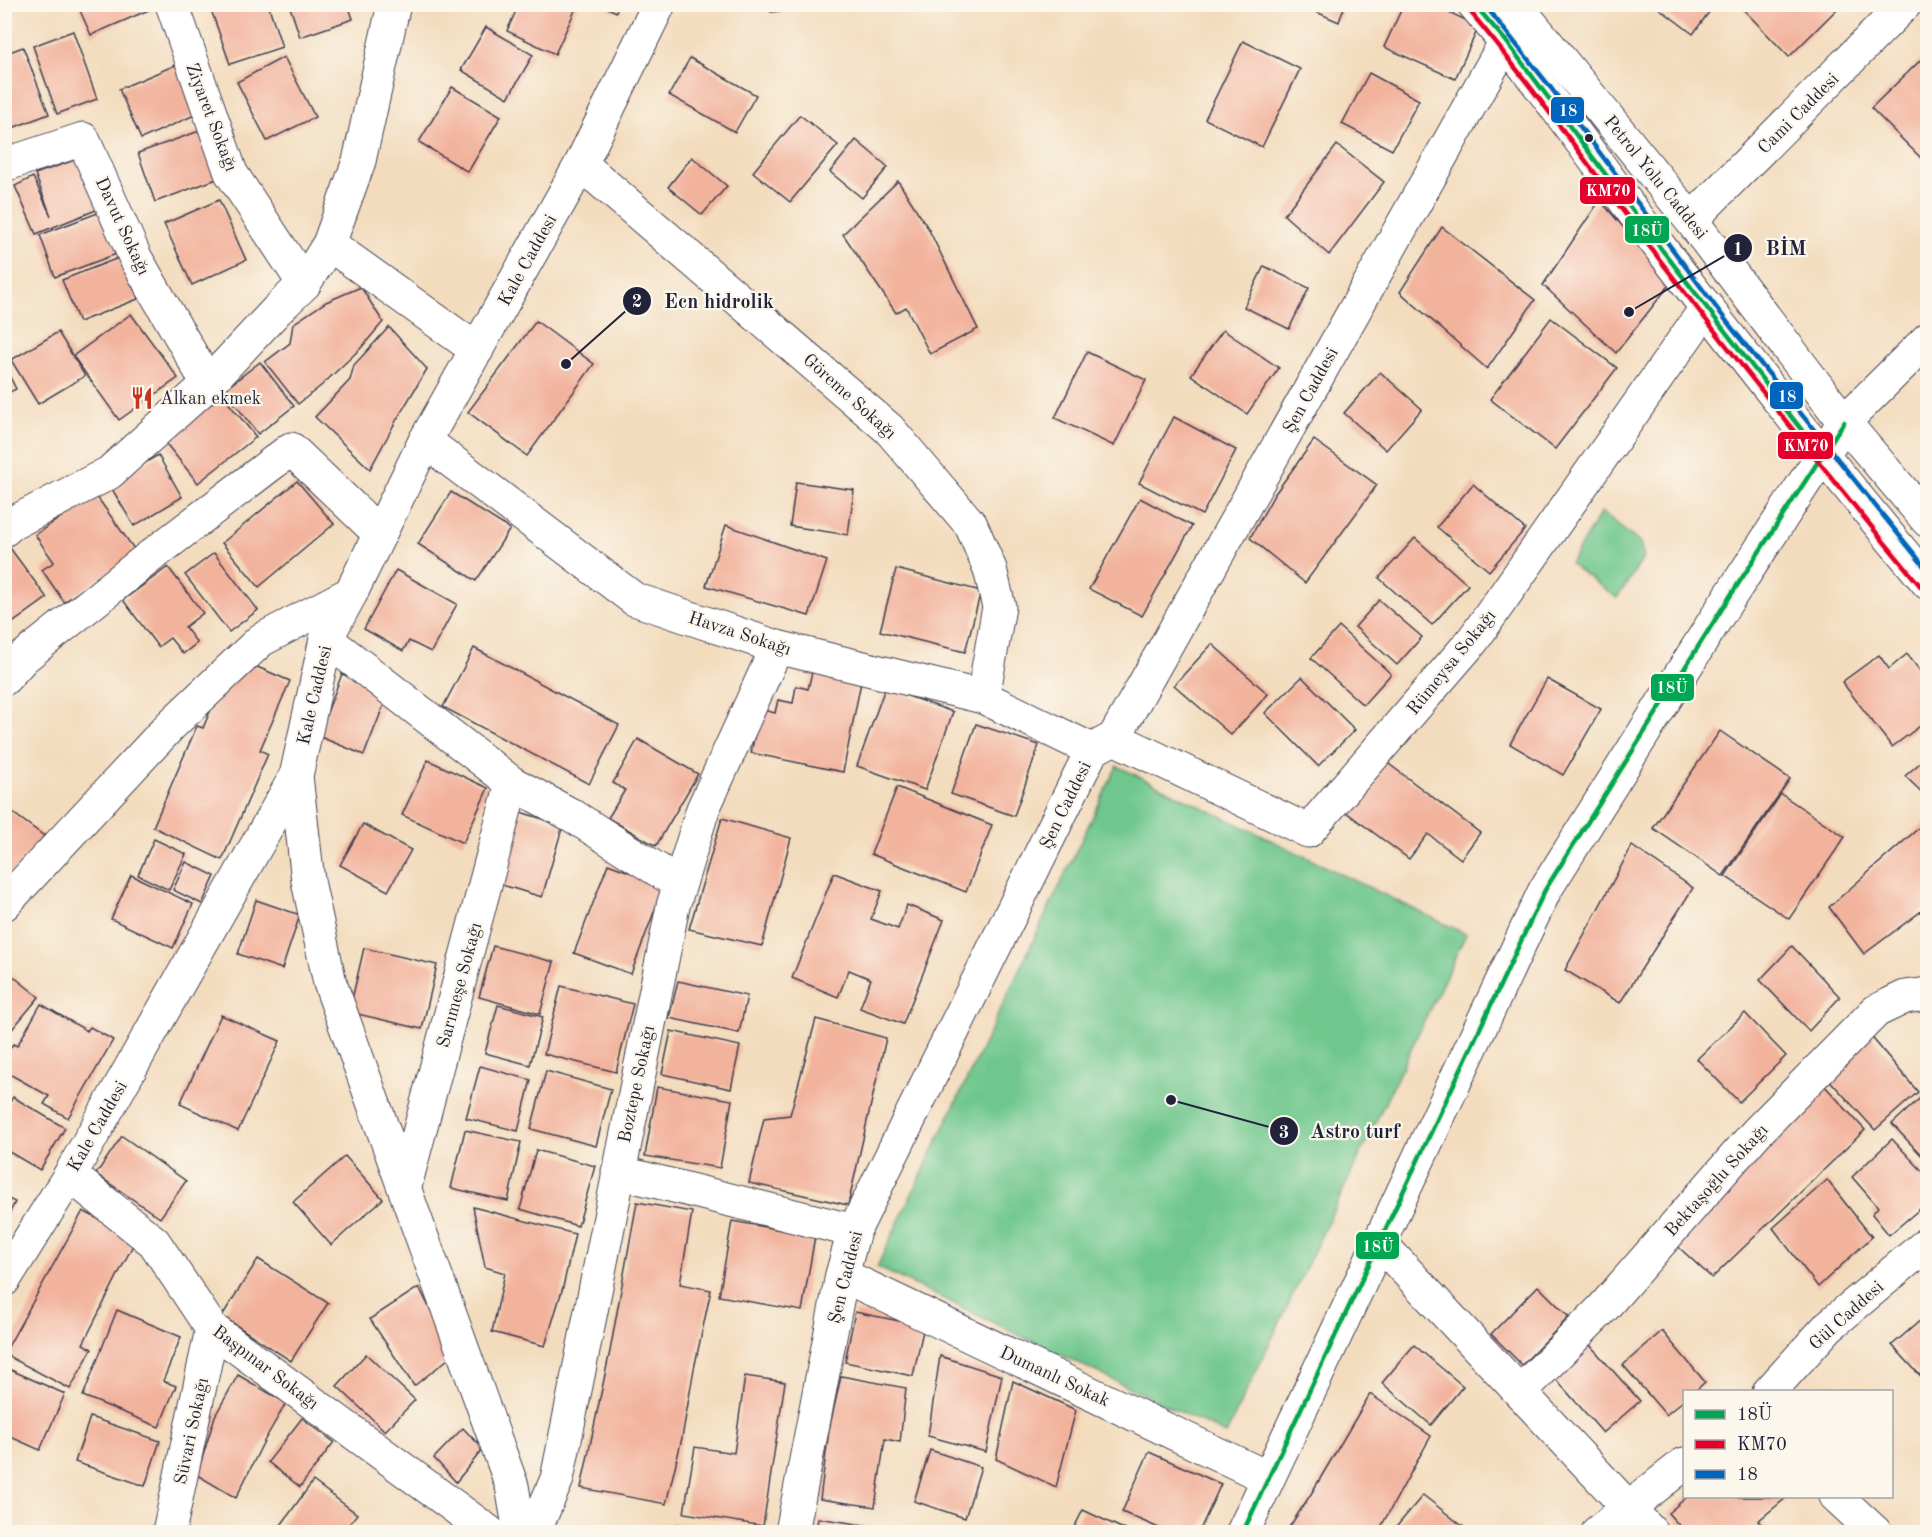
<svg xmlns="http://www.w3.org/2000/svg" width="1932" height="1537" font-family="'Old Standard TT',serif">
<style>
.green{fill:#70c78d;stroke:#497464;stroke-width:1.5}
.building{fill:#f2b39d}
.lines{fill:none;stroke-linecap:round;stroke-linejoin:round}
.street-casing{stroke:#413e4f;stroke-width:35}
.secondary-casing{stroke:#413e4f;stroke-width:35}
.street{stroke:#fff;stroke-width:33}
.secondary{stroke:#fff;stroke-width:33}
.bus-1-casing{stroke:#fbf7ec;stroke-width:9}
.bus-2-casing{stroke:#fbf7ec;stroke-width:9}
.bus-3-casing{stroke:#fbf7ec;stroke-width:9}
.bus-1{stroke:#00a651;stroke-width:4.5}
.bus-2{stroke:#e4002b;stroke-width:4.5}
.bus-3{stroke:#0065bd;stroke-width:4.5}
.bus-dot{fill:#22223b;stroke:#fbf7ec;stroke-width:2}
.labels{text-anchor:middle;stroke-width:4.5;stroke-linejoin:round;paint-order:stroke}
.street-label{font-size:18px;fill:#22223b;stroke:#fbf7ec}
.poi-label{font-size:18px;fill:#22223b;stroke:#fbf7ec;text-anchor:start}
.leader{fill:none;stroke:#22223b;stroke-width:2}
.callout-dot{fill:#22223b;stroke:#fbf7ec;stroke-width:2}
.mark-label{font-size:18px;text-anchor:middle;font-weight:bold;fill:#fff}
.callout-label{font-size:20px;text-anchor:middle;font-weight:bold;fill:#22223b;stroke:#fbf7ec;stroke-width:4.5;stroke-linejoin:round;paint-order:stroke}
.line-badge{stroke:#fbf7ec;stroke-width:2}
.badge-label{font-size:16px;text-anchor:middle;font-weight:bold;fill:#fff}
</style>
<rect width="100%" height="100%" fill="#fbf7ec"/>
<filter id="ink" filterUnits="userSpaceOnUse"><feTurbulence type="fractalNoise" baseFrequency=".0167" numOctaves="2"/><feDisplacementMap in="SourceGraphic" scale="12" xChannelSelector="R" yChannelSelector="G"/><feConvolveMatrix kernelMatrix="1 2 1 2 8 2 1 2 1" color-interpolation-filters="sRGB"/></filter>
<filter id="wash" filterUnits="userSpaceOnUse"><feTurbulence type="fractalNoise" baseFrequency=".008" numOctaves="4" result="noise"/><feDisplacementMap in="SourceGraphic" scale="24" xChannelSelector="R" yChannelSelector="G"/><feGaussianBlur stdDeviation="1.35" result="paint"/><feColorMatrix in="noise" values="0 0 0 0 0 0 0 0 0 0 0 0 0 0 0 0 0 1.4 0 .05"/><feComposite in="paint" operator="in"/></filter>
<g filter="url(#wash)">
<rect width="100%" height="100%" fill="#f3dcbe"/>
<g class="green">
<polygon points="1601,512 1640,543 1644,557 1617,598 1570,564"/>
<polygon points="1117,766 1466,934 1226,1434 877,1267"/>
</g>
<g id="blocks">
<g class="building">
<polygon points="77,4 158,4 158,6 91,35"/>
<polygon points="209,4 268,4 282,47 230,64"/>
<polygon points="289,4 348,4 353,19 300,37"/>
<polygon points="519,4 578,4 555,54 507,31"/>
<polygon points="600,4 619,4 616,12"/>
<polygon points="770,4 834,4 834,6 771,12"/>
<polygon points="1298,4 1345,4 1339,22"/>
<polygon points="1404,4 1431,4 1479,26 1455,79 1384,47"/>
<polygon points="1658,4 1715,4 1693,34 1656,6"/>
<polygon points="1744,4 1842,4 1789,57 1741,7"/>
<polygon points="486,27 533,55 508,98 461,70"/>
<polygon points="73,31 97,99 57,114 33,46"/>
<polygon points="1243,41 1300,69 1262,147 1205,119"/>
<polygon points="23,47 49,114 7,130 4,124 4,54"/>
<polygon points="1928,53 1928,165 1871,108"/>
<polygon points="284,57 315,117 267,141 237,82"/>
<polygon points="690,58 756,95 735,132 669,95"/>
<polygon points="178,64 199,113 141,139 119,89"/>
<polygon points="1369,73 1419,100 1392,150 1342,124"/>
<polygon points="452,87 501,116 468,172 419,142"/>
<polygon points="800,115 838,145 790,202 753,172"/>
<polygon points="205,129 222,177 155,202 138,153"/>
<polygon points="856,140 888,167 862,198 830,172"/>
<polygon points="1337,145 1384,182 1329,255 1284,215"/>
<polygon points="83,157 101,208 36,234 15,186 33,177 51,216 35,174"/>
<polygon points="692,157 727,186 702,215 668,187"/>
<polygon points="898,181 928,228 978,329 930,354 906,307 896,313 843,234"/>
<polygon points="219,200 246,260 192,285 164,224"/>
<polygon points="1600,200 1671,283 1616,353 1543,285"/>
<polygon points="103,211 119,253 55,277 40,235"/>
<polygon points="1442,227 1535,300 1487,369 1400,292"/>
<polygon points="121,257 138,299 79,322 62,280"/>
<polygon points="1264,266 1309,288 1289,329 1244,307"/>
<polygon points="361,287 383,322 361,348 322,385 298,404 265,362 290,343 293,324 326,302"/>
<polygon points="131,314 178,378 119,420 73,356"/>
<polygon points="1551,318 1617,368 1555,449 1490,399"/>
<polygon points="536,321 594,364 527,456 468,412"/>
<polygon points="389,327 427,369 397,419 370,469 315,417 350,380 354,365"/>
<polygon points="1223,330 1279,368 1247,414 1191,375"/>
<polygon points="58,332 85,376 38,404 11,360"/>
<polygon points="1087,352 1146,380 1114,446 1055,418"/>
<polygon points="260,362 294,406 258,434 224,390"/>
<polygon points="4,365 16,389 4,395"/>
<polygon points="1380,372 1422,409 1386,450 1344,413"/>
<polygon points="222,395 256,437 198,483 164,441"/>
<polygon points="1174,417 1236,450 1202,515 1139,483"/>
<polygon points="1314,440 1377,485 1305,583 1250,538 1274,495"/>
<polygon points="158,455 182,497 134,526 109,484"/>
<polygon points="297,481 334,524 259,587 222,543"/>
<polygon points="796,482 854,490 848,535 790,526"/>
<polygon points="1473,484 1525,529 1489,571 1437,527"/>
<polygon points="451,492 510,529 476,581 418,544"/>
<polygon points="95,494 137,553 64,602 42,570 54,562 35,535"/>
<polygon points="1140,498 1192,526 1142,616 1089,589"/>
<polygon points="726,525 827,561 809,616 706,586"/>
<polygon points="1415,538 1468,585 1432,625 1379,578"/>
<polygon points="10,548 47,598 4,629 4,552"/>
<polygon points="214,553 258,610 229,632 185,575"/>
<polygon points="168,567 203,613 185,627 197,643 183,654 170,638 158,647 123,600"/>
<polygon points="896,569 981,591 965,652 880,631"/>
<polygon points="396,570 457,604 431,652 409,641 403,651 364,629"/>
<polygon points="1379,600 1422,637 1397,665 1355,627"/>
<polygon points="1339,627 1391,674 1363,705 1311,658"/>
<polygon points="1212,644 1268,694 1231,735 1174,685"/>
<polygon points="474,648 619,725 589,784 443,707"/>
<polygon points="1907,654 1928,681 1928,720 1892,747 1842,682 1879,655 1889,669"/>
<polygon points="248,663 290,681 260,750 268,754 222,860 153,827 197,726 203,728 211,709"/>
<polygon points="812,672 861,682 843,772 751,753 760,709 775,713 778,700 793,703 796,686 808,689"/>
<polygon points="342,674 389,692 364,755 318,736"/>
<polygon points="1302,677 1355,730 1318,766 1265,713"/>
<polygon points="1547,679 1601,709 1563,775 1510,744"/>
<polygon points="885,688 953,712 925,790 857,766"/>
<polygon points="976,724 1039,745 1014,816 951,794"/>
<polygon points="1720,731 1790,779 1723,876 1653,828"/>
<polygon points="638,739 698,774 656,846 608,818 625,790 613,783"/>
<polygon points="1928,756 1928,798 1905,776"/>
<polygon points="428,760 488,788 463,843 402,815"/>
<polygon points="1385,761 1480,833 1461,859 1428,834 1409,859 1346,812"/>
<polygon points="897,787 992,825 966,892 871,854"/>
<polygon points="1781,794 1845,837 1789,919 1725,876"/>
<polygon points="5,807 44,836 5,889"/>
<polygon points="520,812 563,825 542,897 499,884"/>
<polygon points="722,818 791,838 762,946 689,929"/>
<polygon points="1928,820 1928,906 1864,954 1829,907"/>
<polygon points="363,824 411,850 388,891 340,865"/>
<polygon points="154,839 186,854 169,890 138,875"/>
<polygon points="1632,846 1693,888 1620,1003 1565,970"/>
<polygon points="186,862 215,876 202,904 173,890"/>
<polygon points="608,864 664,885 631,974 574,953"/>
<polygon points="834,873 882,891 871,919 898,929 907,905 944,920 903,1024 860,1008 871,979 849,970 838,997 792,978"/>
<polygon points="131,875 193,904 173,948 111,919"/>
<polygon points="256,900 300,915 282,969 238,954"/>
<polygon points="493,946 554,962 540,1014 479,997"/>
<polygon points="1792,946 1840,997 1809,1031 1760,980"/>
<polygon points="364,948 437,965 422,1029 349,1012"/>
<polygon points="4,969 39,997 4,1039"/>
<polygon points="678,981 747,996 739,1033 669,1018"/>
<polygon points="561,986 633,1004 616,1072 544,1054"/>
<polygon points="41,1004 87,1031 90,1027 113,1040 68,1118 44,1104 49,1096 4,1071 4,1058 13,1044 17,1046"/>
<polygon points="498,1005 543,1017 530,1065 485,1053"/>
<polygon points="1745,1013 1786,1056 1739,1102 1697,1059"/>
<polygon points="221,1015 280,1041 238,1131 180,1104"/>
<polygon points="816,1019 886,1038 848,1205 749,1183 764,1118 790,1115"/>
<polygon points="671,1031 740,1046 731,1089 662,1074"/>
<polygon points="1869,1034 1918,1092 1875,1130 1823,1073"/>
<polygon points="480,1066 531,1080 518,1131 466,1118"/>
<polygon points="546,1071 611,1089 596,1146 531,1129"/>
<polygon points="1823,1084 1865,1130 1712,1278 1672,1241"/>
<polygon points="657,1087 732,1100 720,1168 645,1156"/>
<polygon points="1928,1091 1928,1162 1892,1124"/>
<polygon points="13,1097 65,1128 40,1170 4,1149 4,1112"/>
<polygon points="465,1130 521,1142 508,1201 451,1188"/>
<polygon points="122,1136 186,1181 160,1218 96,1174"/>
<polygon points="1892,1139 1928,1177 1928,1202 1889,1235 1872,1214 1878,1207 1852,1177"/>
<polygon points="536,1150 595,1166 578,1226 520,1209"/>
<polygon points="345,1156 383,1199 331,1245 293,1202"/>
<polygon points="1827,1180 1872,1237 1818,1287 1773,1228"/>
<polygon points="4,1197 15,1202 4,1224"/>
<polygon points="637,1202 692,1212 680,1284 711,1290 694,1369 682,1438 666,1504 581,1488 610,1351"/>
<polygon points="473,1207 575,1234 563,1287 545,1346 492,1332 505,1273 485,1267"/>
<polygon points="83,1211 136,1239 83,1344 92,1349 70,1389 4,1354"/>
<polygon points="732,1221 815,1236 802,1311 719,1296"/>
<polygon points="258,1259 328,1303 291,1361 222,1316"/>
<polygon points="1538,1286 1569,1317 1522,1365 1491,1334"/>
<polygon points="419,1287 453,1355 414,1386 370,1319"/>
<polygon points="117,1310 181,1337 163,1381 176,1386 159,1427 83,1396"/>
<polygon points="855,1312 924,1326 913,1376 845,1362"/>
<polygon points="1928,1314 1928,1384 1892,1345"/>
<polygon points="1662,1331 1705,1382 1694,1392 1684,1392 1684,1400 1666,1415 1623,1365"/>
<polygon points="1589,1344 1640,1401 1603,1433 1553,1376"/>
<polygon points="1414,1345 1463,1386 1431,1425 1382,1383"/>
<polygon points="366,1354 415,1400 385,1431 337,1386"/>
<polygon points="940,1356 1002,1376 986,1452 928,1436"/>
<polygon points="4,1367 65,1394 40,1450 4,1434"/>
<polygon points="238,1375 286,1403 263,1443 236,1498 197,1475 215,1416"/>
<polygon points="745,1376 785,1382 763,1526 684,1513 695,1447 734,1453"/>
<polygon points="841,1376 906,1388 900,1442 885,1439 875,1507 820,1499 829,1430"/>
<polygon points="1013,1381 1076,1410 1056,1487 996,1459"/>
<polygon points="1370,1394 1431,1436 1378,1532 1372,1532 1366,1529 1364,1532 1286,1532 1311,1494"/>
<polygon points="90,1417 160,1441 145,1486 75,1462"/>
<polygon points="302,1418 334,1442 300,1487 268,1462"/>
<polygon points="463,1428 483,1449 456,1482 434,1458"/>
<polygon points="930,1450 981,1467 965,1518 914,1501"/>
<polygon points="1149,1452 1221,1484 1199,1532 1168,1532 1122,1512"/>
<polygon points="313,1481 357,1514 343,1532 276,1532"/>
<polygon points="1423,1495 1470,1532 1392,1532"/>
<polygon points="1687,1497 1787,1497 1758,1521 1770,1532 1685,1532 1668,1513"/>
<polygon points="1083,1510 1130,1532 1072,1532"/>
<polygon points="818,1518 896,1530 896,1532 816,1532"/>
<polygon points="677,1524 718,1531 718,1532 676,1532"/>
</g>
</g>
</g>
<g filter="url(#ink)">
<use href="#blocks" fill-opacity="0" stroke="#413e4f" stroke-width="1.5"/>
<g class="lines">
<g class="street-casing">
<g id="street">
<polyline points="172,4 231,173 304,284"/>
<polyline points="581,164 889,429 971,525 990,569 999,607 983,697"/>
<polyline points="4,165 83,139 135,257 208,384"/>
<polyline points="1691,220 1905,4"/>
<polyline points="329,244 477,350"/>
<polyline points="425,441 634,599 777,647 983,697 1092,750"/>
<polyline points="4,530 11,524 109,473 208,384 277,310 304,284 329,244 359,161 394,4"/>
<polyline points="326,639 512,783 573,816 680,884"/>
<polyline points="4,679 24,657 147,559 291,449 380,534"/>
<polyline points="1114,738 1308,831 1473,640 1707,307"/>
<polyline points="4,904 171,725 261,640 351,593"/>
<polyline points="618,1172 854,1231"/>
<polyline points="70,1175 154,1242 212,1329 489,1532"/>
<polyline points="405,1186 512,783"/>
<polyline points="1380,1243 1651,1532"/>
<polyline points="842,1275 1268,1478"/>
<polyline points="4,1280 70,1175 296,776"/>
<polyline points="1520,1392 1603,1308 1756,1133 1876,1011 1905,997 1928,994"/>
<polyline points="1769,1392 1829,1326 1928,1243"/>
<polyline points="1836,1496 1875,1532"/>
<polyline points="169,1532 212,1329"/>
<polyline points="534,1532 557,1479 673,906 703,809 777,647"/>
<polyline points="792,1532 842,1275 854,1231 1092,750 1114,738 1506,41 1516,17"/>
<polyline points="1598,1532 1684,1464"/>
</g>
</g>
<g class="secondary-casing">
<g id="secondary">
<path d="M1474,4C1540,81 1597,165 1659,246C1746,360 1835,472 1928,583"/>
<polyline points="1515,4 1691,220 1844,422 1928,521"/>
<polyline points="520,1532 512,1486 330,983 308,881 296,776 326,639 351,593 425,441 581,164 659,4"/>
<polyline points="1243,1532 1545,890 1725,604 1844,422 1928,339"/>
</g>
</g>
<use href="#street" class="street"/>
<use href="#secondary" class="secondary"/>
<g class="bus-1-casing">
<g id="bus-1">
<polyline points="1474,4 1506,41 1659,246 1821,455"/>
<polyline points="1243,1532 1545,890 1725,604 1844,422"/>
</g>
</g>
<g class="bus-2-casing">
<path id="bus-2" d="M1468,9C1533,87 1592,170 1653,251C1740,365 1830,477 1922,588"/>
</g>
<g class="bus-3-casing">
<polyline id="bus-3" points="1484,4 1551,88 1731,327 1928,571"/>
</g>
<use href="#bus-1" class="bus-1"/>
<use href="#bus-2" class="bus-2"/>
<use href="#bus-3" class="bus-3"/>
</g>
</g>
<defs>
<g id="restaurant-bare" transform="scale(1.8)"><path d="M-5-6h1v4h1v-4h1v4h1v-4h1v5L-1.5 .5V6h-2V.5L-5-1ZM5-6V6H3V1.5H1.5Q1.5-4 5-6Z" fill="#c8321e" stroke="#fbf7ec" stroke-width="2.5" paint-order="stroke"/></g>
</defs>
<g fill-rule="evenodd">
<use href="#restaurant-bare" x="142" y="398"/>
</g>
<circle class="bus-dot" cx="1589" cy="138" r="5"/>
<g class="labels">
<g class="street-label">
<text transform="translate(1798 113) rotate(-45)" y="6">Cami Caddesi</text>
<text transform="translate(212 117) rotate(69)" y="6">Ziyaret Sokağı</text>
<text transform="translate(1656 177) rotate(51)" y="6">Petrol Yolu Caddesi</text>
<text transform="translate(123 226) rotate(65)" y="6">Davut Sokağı</text>
<text transform="translate(527 260) rotate(-61)" y="6">Kale Caddesi</text>
<text transform="translate(1310 390) rotate(-61)" y="6">Şen Caddesi</text>
<text transform="translate(850 396) rotate(42)" y="6">Göreme Sokağı</text>
<text transform="translate(740 633) rotate(18)" y="6">Havza Sokağı</text>
<text transform="translate(1451 662) rotate(-51)" y="6">Rümeysa Sokağı</text>
<text transform="translate(314 695) rotate(-77)" y="6">Kale Caddesi</text>
<text transform="translate(1065 805) rotate(-64)" y="6">Şen Caddesi</text>
<text transform="translate(459 985) rotate(-75)" y="6">Sarımeşe Sokağı</text>
<text transform="translate(636 1084) rotate(-78)" y="6">Boztepe Sokağı</text>
<text transform="translate(97 1126) rotate(-60)" y="6">Kale Caddesi</text>
<text transform="translate(1716 1180) rotate(-48)" y="6">Bektaşoğlu Sokağı</text>
<text transform="translate(845 1277) rotate(-76)" y="6">Şen Caddesi</text>
<text transform="translate(1846 1315) rotate(-42)" y="6">Gül Caddesi</text>
<text transform="translate(266 1367) rotate(37)" y="6">Başpınar Sokağı</text>
<text transform="translate(1055 1376) rotate(25)" y="6">Dumanlı Sokak</text>
<text transform="translate(191 1431) rotate(-78)" y="6">Süvari Sokağı</text>
</g>
<g class="poi-label">
<text x="160" y="404">Alkan ekmek</text>
</g>
</g>
<path class="leader" d="M1629 312L1738 248M566 364L637 301M1171 1100L1284 1131"/>
<g class="callout-dot">
<circle cx="1629" cy="312" r="6"/>
<circle cx="566" cy="364" r="6"/>
<circle cx="1171" cy="1100" r="6"/>
<circle cx="1738" cy="248" r="15"/>
<circle cx="637" cy="301" r="15"/>
<circle cx="1284" cy="1131" r="15"/>
</g>
<g class="mark-label">
<text x="1738" y="255">1</text>
<text x="637" y="307">2</text>
<text x="1284" y="1138">3</text>
</g>
<g class="callout-label">
<text x="1786" y="255">BİM</text>
<text x="719" y="308">Ecn hidrolik</text>
<text x="1355" y="1138">Astro turf</text>
</g>
<g class="line-badge">
<rect x="1550" y="96" width="35" height="28" rx="6" fill="#0065bd"/>
<rect x="1579" y="176" width="57" height="29" rx="6" fill="#e4002b"/>
<rect x="1624" y="215" width="46" height="29" rx="6" fill="#00a651"/>
<rect x="1769" y="381" width="35" height="29" rx="6" fill="#0065bd"/>
<rect x="1777" y="431" width="57" height="29" rx="6" fill="#e4002b"/>
<rect x="1650" y="673" width="45" height="29" rx="6" fill="#00a651"/>
<rect x="1355" y="1231" width="45" height="29" rx="6" fill="#00a651"/>
</g>
<g class="badge-label">
<text x="1568" y="116">18</text>
<text x="1608" y="196">KM70</text>
<text x="1647" y="236">18Ü</text>
<text x="1787" y="402">18</text>
<text x="1806" y="451">KM70</text>
<text x="1672" y="693">18Ü</text>
<text x="1378" y="1252">18Ü</text>
</g>
<rect width="1932" height="1537" fill="none" stroke="#fbf7ec" stroke-width="24"/>
<rect x="1683" y="1390" width="210" height="108" fill="#fbf7ec" stroke="#a4a2a5" stroke-width="1.5"/>
<rect x="1695" y="1410" width="30" height="9" fill="#00a651" stroke="#a4a2a5" stroke-width="1.5"/>
<text x="1737" y="1420" font-size="18" fill="#22223b">18Ü</text>
<rect x="1695" y="1440" width="30" height="9" fill="#e4002b" stroke="#a4a2a5" stroke-width="1.5"/>
<text x="1737" y="1450" font-size="18" fill="#22223b">KM70</text>
<rect x="1695" y="1470" width="30" height="9" fill="#0065bd" stroke="#a4a2a5" stroke-width="1.5"/>
<text x="1737" y="1480" font-size="18" fill="#22223b">18</text>
</svg>
